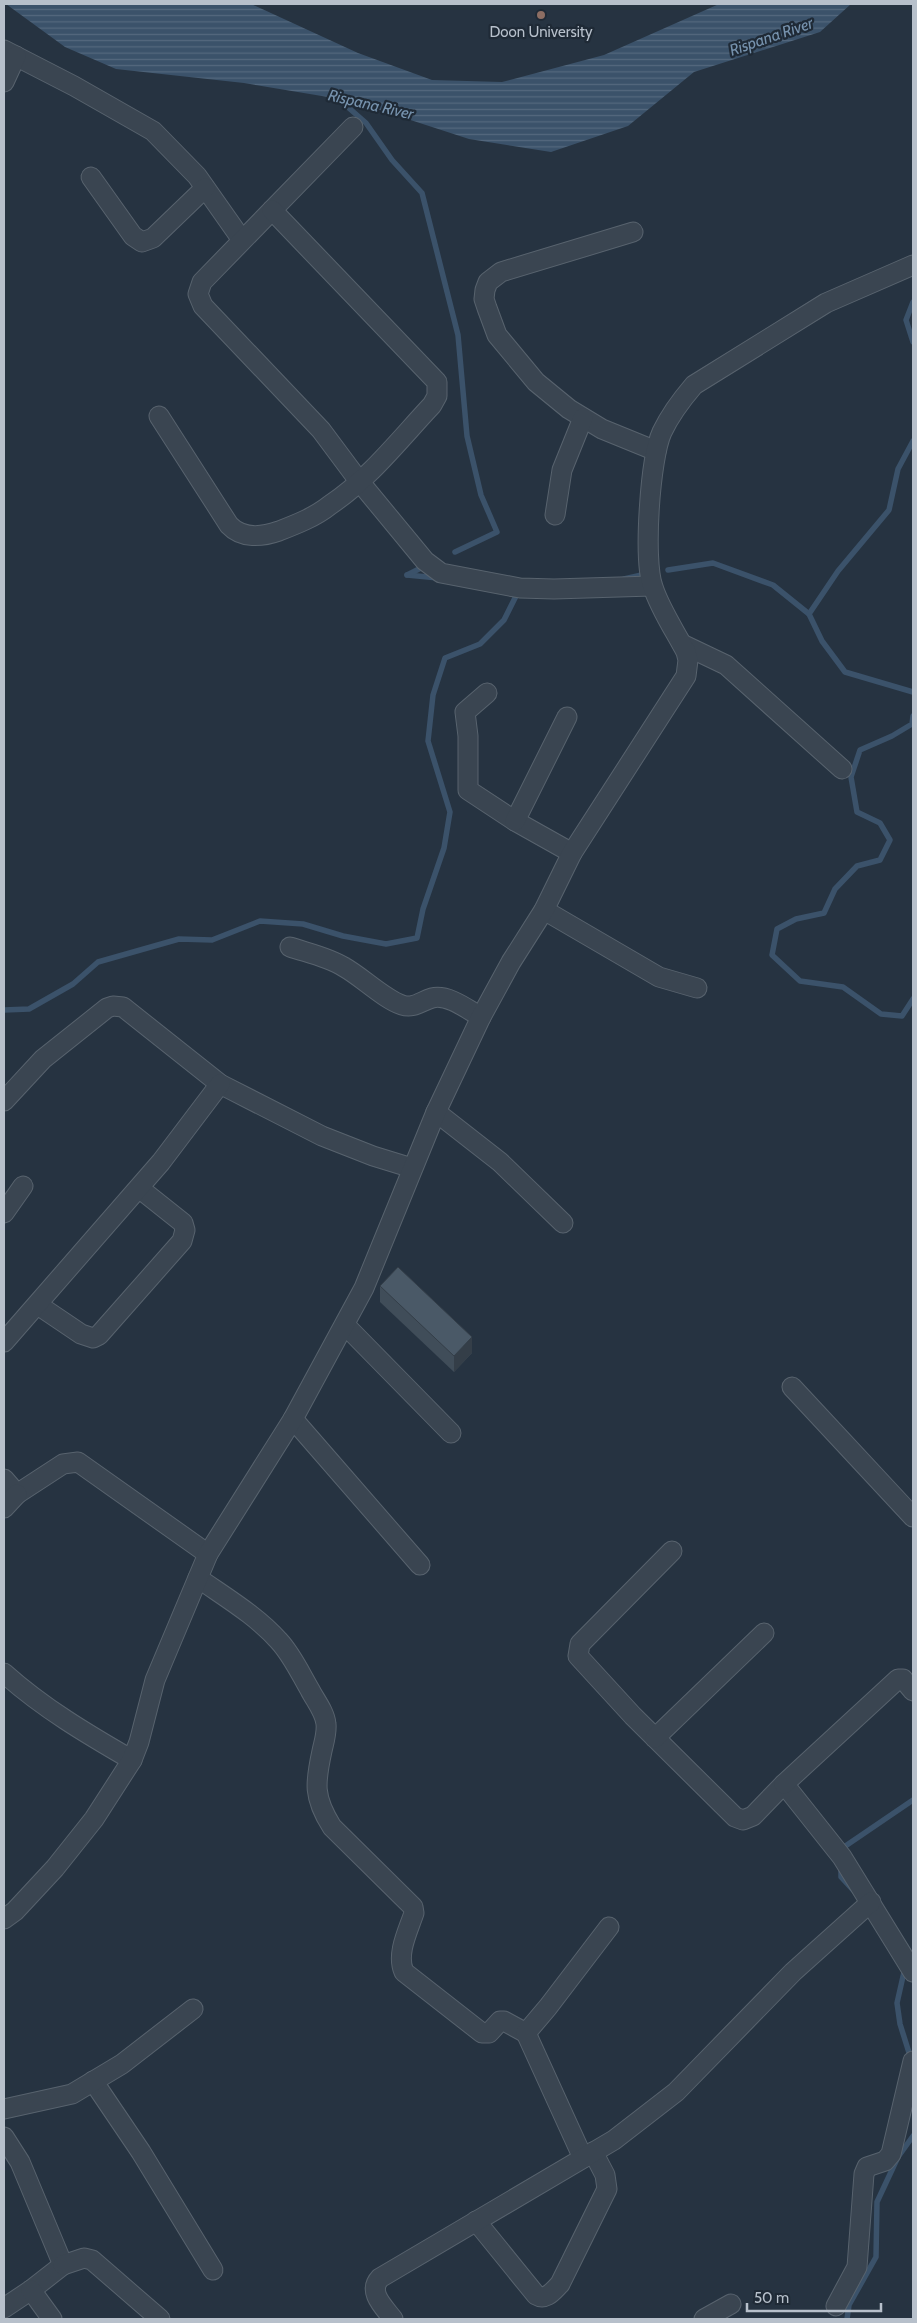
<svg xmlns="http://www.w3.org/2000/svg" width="917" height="2323" font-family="Cabin,sans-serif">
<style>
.water{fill:url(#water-rules)}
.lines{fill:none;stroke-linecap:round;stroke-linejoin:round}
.stream{stroke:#3b526a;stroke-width:5.5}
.minor-casing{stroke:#58636e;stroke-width:21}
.minor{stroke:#3a4551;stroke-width:19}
.wall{fill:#404d59}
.shaded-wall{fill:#343e48}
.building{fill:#4a5967;stroke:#343e48}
.education-dot{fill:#8d6e63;stroke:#1f2a36;stroke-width:2}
.labels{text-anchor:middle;stroke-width:4.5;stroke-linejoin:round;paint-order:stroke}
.poi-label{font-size:15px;fill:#b7c0cb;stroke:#1f2a36}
.water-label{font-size:16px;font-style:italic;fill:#7793ae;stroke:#1f2a36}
</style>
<defs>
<pattern id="water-rules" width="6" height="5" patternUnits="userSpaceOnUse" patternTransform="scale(1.25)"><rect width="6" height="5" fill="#3b526a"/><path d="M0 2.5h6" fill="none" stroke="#55697e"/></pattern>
</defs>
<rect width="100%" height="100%" fill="#263341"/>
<polygon class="water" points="6,4 251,4 358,53 432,80 502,82 604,55 719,4 851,4 820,32 694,72 628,126 551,152 469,139 352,101 244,83 116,69 65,47"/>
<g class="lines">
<g class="stream">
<polyline points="334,95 366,123 392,160 422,193 458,335 467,436 481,495 497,532 455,552"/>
<polyline points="913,302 906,320 913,342"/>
<polyline points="668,570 713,563 773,585 809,614 822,641 845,672 913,692"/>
<polyline points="407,575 438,578"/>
<polyline points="407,575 425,566"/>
<polyline points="624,579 646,574"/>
<polyline points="809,614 838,571 889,510 898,469 913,441"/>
<polyline points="913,716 912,724 892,736 860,750 851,777 857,812 880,823 890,840 880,860 857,866 835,889 824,913 796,919 777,929 772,955 800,981 843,987 881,1014 902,1016 913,999"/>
<polyline points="4,1010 29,1009 73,984 98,962 179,939 212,940 260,921 303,924 343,936 386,944 417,938 423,909 444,848 450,812 428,741 433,695 445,658 480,644 504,620 519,590"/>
<polyline points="841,1849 913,1800"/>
<polyline points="841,1866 841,1877 853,1890"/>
<polyline points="902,1968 904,1972 897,2003 900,2024 911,2059"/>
<polyline points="847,2319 849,2305 876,2257 877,2202 898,2157 913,2136"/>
</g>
<g class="minor-casing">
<g id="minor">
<polyline points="4,50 74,86 153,131 197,176 242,240"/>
<polyline points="4,82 16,56"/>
<polyline points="353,127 202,282 198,294 203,306 321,430 359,481 425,561 441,573 520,588 554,589 652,586"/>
<polyline points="91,177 133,236 142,242 153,238 205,188"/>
<polyline points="633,232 501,272 488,282 485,290 484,299 487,308 497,335 536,382 569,409 602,429 656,451"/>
<path d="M159,416L229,525C242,539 262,537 279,531C297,524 315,517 330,505C369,479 400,439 432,405L437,396V382L272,210"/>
<polyline points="555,515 562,470 583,418"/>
<polyline points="682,644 726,665 842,769"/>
<polyline points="487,693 465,712 468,736 468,790 515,821 572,853"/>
<polyline points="515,821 567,717"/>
<polyline points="544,910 659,977 697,988"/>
<path d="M290,947C308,953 328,957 344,967C362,977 384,999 402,1005C414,1009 421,1001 432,998C448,994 467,1009 481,1017"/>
<polyline points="4,1101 43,1059 107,1008 113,1006 123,1007 220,1084 322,1136 373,1156 412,1168"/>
<polyline points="436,1112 500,1162 563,1223"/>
<polyline points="4,1213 23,1186"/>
<polyline points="38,1305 81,1334 93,1338 99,1335 182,1241 185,1230 183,1223 139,1188"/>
<polyline points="345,1325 451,1433"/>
<polyline points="4,1342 161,1162 220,1084"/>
<polyline points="792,1387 913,1517"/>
<polyline points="293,1419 420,1565"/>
<polyline points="4,1479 17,1494 63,1464 78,1462 208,1554"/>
<polyline points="4,1508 17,1494"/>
<polyline points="672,1551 580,1644 578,1656 633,1716 735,1817 743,1820 753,1816 784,1784 842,1857 913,1972"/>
<path d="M198,1578C225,1597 257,1616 279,1641C292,1655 300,1673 310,1690C315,1700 325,1712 326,1724C327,1733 324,1742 322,1751C315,1783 313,1797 332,1827L413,1907L414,1913C408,1931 396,1954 404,1972L482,2033H489L500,2021H504L526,2033"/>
<path d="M4,1673C43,1708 87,1734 132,1760"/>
<polyline points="655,1738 764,1633"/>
<polyline points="784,1784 898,1679 903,1679 913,1691"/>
<path d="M4,1919L15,1911L55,1868L94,1819L132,1760L139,1742L155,1680L208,1554L293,1419L364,1288L436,1112L481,1017L511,962L544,910L572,853L686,676L688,660L686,652C675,631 660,609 653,587C643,560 650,458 662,432C670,415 682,399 694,385L826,303L913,265"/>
<polyline points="93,2081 141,2152 213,2270"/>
<polyline points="4,2109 72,2094 122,2064 193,2009"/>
<polyline points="4,2137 20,2162 63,2265 31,2290 4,2308"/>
<polyline points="583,2158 526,2033 548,2007 609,1927"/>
<path d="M476,2221L536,2295C546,2301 553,2291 560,2284L607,2189L605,2175L593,2152"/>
<polyline points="63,2265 84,2258 92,2260 160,2319"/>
<polyline points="31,2290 52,2319"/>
<polyline points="836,2306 857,2267 864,2174 867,2167 885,2161 891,2154 913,2061"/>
<path d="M393,2319C384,2307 367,2292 380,2278L614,2140L676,2092L793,1972L871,1902"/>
<polyline points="704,2319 731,2304"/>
</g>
</g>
<use href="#minor" class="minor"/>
</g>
<polygon class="wall" points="380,1286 472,1353 454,1372 380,1302"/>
<polygon class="shaded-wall" points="472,1337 472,1353 454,1372 454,1356"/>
<polygon class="building" points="398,1267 472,1337 454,1356 380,1286"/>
<circle class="education-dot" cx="541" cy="15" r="5"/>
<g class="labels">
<g class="poi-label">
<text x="541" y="37">Doon University</text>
</g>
<g class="water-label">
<text transform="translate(771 36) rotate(-19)" y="6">Rispana River</text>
<text transform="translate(371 104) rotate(13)" y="6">Rispana River</text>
</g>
</g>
<rect width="917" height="2323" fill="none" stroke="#b7c0cb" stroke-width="10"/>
<path d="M747 2303v8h134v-8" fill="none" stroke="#b7c0cb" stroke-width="2.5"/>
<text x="754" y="2303" font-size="15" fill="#b7c0cb" stroke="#1f2a36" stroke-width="4" paint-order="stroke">50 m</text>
</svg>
